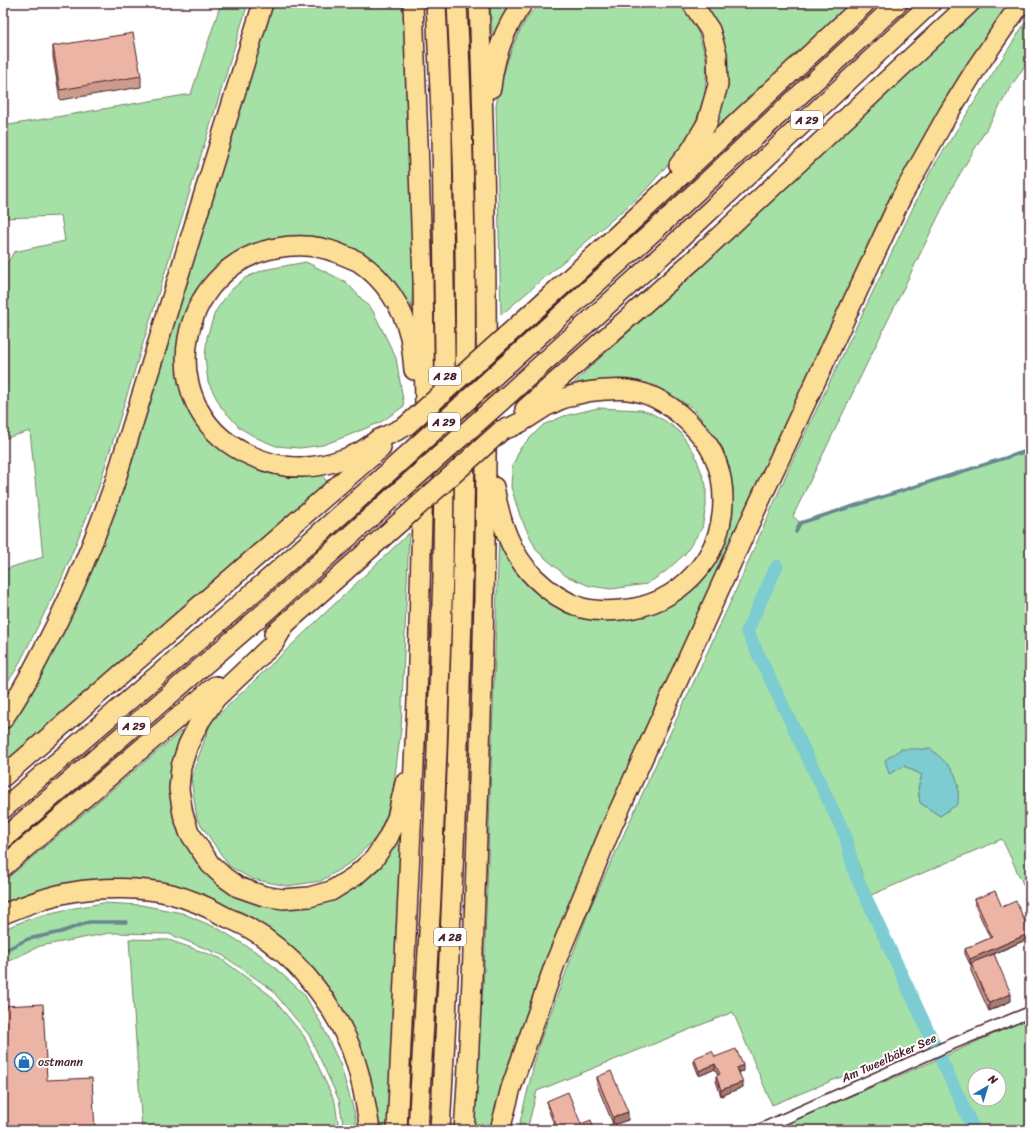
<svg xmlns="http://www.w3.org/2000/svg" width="1033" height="1133" font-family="Sriracha,sans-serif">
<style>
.green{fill:#a5e0a6;stroke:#788068;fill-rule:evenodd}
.water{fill:#7bccd2;stroke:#67878f}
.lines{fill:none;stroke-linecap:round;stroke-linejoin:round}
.stream{stroke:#67878f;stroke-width:3.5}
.canal{stroke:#7bccd2;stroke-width:13}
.street-casing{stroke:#4a1f2b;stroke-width:13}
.highway-casing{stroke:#4a1f2b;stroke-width:22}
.street{stroke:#fff;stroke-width:10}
.highway{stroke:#fcde96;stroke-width:19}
.highway-bridge-casing{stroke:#4a1f2b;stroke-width:22;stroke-linecap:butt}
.highway-bridge{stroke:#fcde96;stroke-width:19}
.wall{fill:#cb9b8d;stroke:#4a1f2b}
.shaded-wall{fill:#a57e73;stroke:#4a1f2b}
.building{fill:#ecb4a4;stroke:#4a1f2b}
.labels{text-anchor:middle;stroke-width:4;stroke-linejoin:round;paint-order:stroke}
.shield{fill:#fff;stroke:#80626b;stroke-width:1}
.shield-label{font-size:11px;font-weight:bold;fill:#4a1f2b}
.street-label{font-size:12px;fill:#4a1f2b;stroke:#fff}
.poi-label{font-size:12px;fill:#4a1f2b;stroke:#fff;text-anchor:start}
</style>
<rect width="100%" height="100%" fill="#fff"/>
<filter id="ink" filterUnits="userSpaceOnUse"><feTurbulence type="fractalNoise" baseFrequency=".025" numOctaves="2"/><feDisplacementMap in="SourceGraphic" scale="8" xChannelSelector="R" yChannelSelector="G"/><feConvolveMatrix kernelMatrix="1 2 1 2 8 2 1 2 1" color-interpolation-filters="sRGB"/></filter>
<g filter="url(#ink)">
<g class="green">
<polygon points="221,3 248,3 98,489 62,578 16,670 3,688 3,570 43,557 30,431 3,439 3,329 9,327 3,270 14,252 65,241 61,216 3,218 3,126 191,94"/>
<polygon points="271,3 405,3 412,241 413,285 411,317 386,275 284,238 264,242 245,249 232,257 181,332 209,437 320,473 329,484 3,766 3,731 22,703 41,670"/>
<polygon points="490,3 516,3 493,46"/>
<path d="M540,3H677L686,11L698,32L707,61L705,94L694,127L672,160L642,194L501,315L496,105C502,78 509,50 523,25C527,17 534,10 540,3Z"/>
<polygon points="701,3 854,3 710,138 719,111"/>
<polygon points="982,3 1014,3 985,44 737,535 494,1130 474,1130 478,1044 484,974 499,535 551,599 651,612 727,533 733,489 723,448 693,408 654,385 616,381 599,381 571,386 591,366 699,268"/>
<path d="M1030,15V58L1014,82L954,184L793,516L800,523L1030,451V899L1002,839L869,896L851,841L843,843L850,875L930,1041L772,1105L733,1012L537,1091L527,1130H518L539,1044L590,908L740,581L793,459L930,172ZM904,766L959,786L940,816L920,803L918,788L922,775Z"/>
<polygon points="306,262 346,282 373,311 396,358 404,406 381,422 352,434 323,445 300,448 276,446 257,438 240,428 221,407 208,382 205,357 207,337 215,312 230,291 245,278 263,270"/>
<polygon points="598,408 641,410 651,413 665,421 679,431 694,452 706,485 706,506 702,528 685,554 665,572 647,584 611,589 590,586 566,576 537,551 520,516 511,487 512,467 521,447 543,425 564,416"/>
<polygon points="409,533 401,729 391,806 376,838 350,863 321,881 287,886 252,879 229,866 197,819 191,778 211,722"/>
<polygon points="193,719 174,765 206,868 310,904 403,825 388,1130 376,1130 316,978 172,888 3,909 3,882 186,727"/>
<path d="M103,903L141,905L182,913L219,929L261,955L304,994L322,1025L340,1064L354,1111L357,1130H344L339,1100L309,1035L271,989L222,955L169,934L110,933L40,946L3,964V930C34,914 69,909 103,903Z"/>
<polygon points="129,939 169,940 220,958 270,995 304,1036 335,1102 339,1130 142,1130"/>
<path d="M1030,1018V1123L1013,1130H770L943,1057L998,1032ZM975,1075H999V1099H975Z"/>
</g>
<path class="water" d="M901,749H931C953,769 960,772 958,804L940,816L920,803L918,788L922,775L904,766L889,774L885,760Z"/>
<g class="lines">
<g class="stream">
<polyline points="796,532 800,523 1030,450"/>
<polyline points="3,951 28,939 61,932 89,922 126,922"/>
</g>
<polyline class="canal" points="777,566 747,631 845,835 855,874 974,1130"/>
<g class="street-casing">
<polyline id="street" points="759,1130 945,1047 1030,1012"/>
</g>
<g class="highway-casing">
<g id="highway">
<path d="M491,88C494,56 504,29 523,3"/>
<polyline points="679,165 691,150 707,123 718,85 717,54 710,30 692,3"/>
<polyline points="506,336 614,238 865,3"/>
<polyline points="503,368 667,219 898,3"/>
<polyline points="509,394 683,236 931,3"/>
<polyline points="525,409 696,258 970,3"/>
<path d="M406,426C397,431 388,435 379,439C373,443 367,448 360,452C344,460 321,467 303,467C283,468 261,461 243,452C151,405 177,266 276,248C297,244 318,245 338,253C344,256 352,258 359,262C384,279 403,307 410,337C412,348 413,359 414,370"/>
<path d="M494,487C500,520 510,554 535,578C548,591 565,602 582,608C594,611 609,611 621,610C679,605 723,558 723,500C723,475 715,450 697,431C679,411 655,393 628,390C621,389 612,390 605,390C584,391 563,397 545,407C531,416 518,426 502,430"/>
<polyline points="284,626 274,643 216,698 200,721 188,745 181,767 179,789 183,814 189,832 210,864 224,877 238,887 264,896 283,899 309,897 331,891 355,876 374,859 388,838 397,818 405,783"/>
<polyline points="274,634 400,522"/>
<path d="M3,719C17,699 29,678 40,656C70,600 93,545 114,485L263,3"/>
<polyline points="3,777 381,448"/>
<polyline points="3,809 247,598 384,476"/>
<polyline points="3,839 264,613 402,489"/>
<polyline points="3,867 215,686"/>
<path d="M3,914C26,905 48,896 72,892C100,887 143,887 171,894C190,899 208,907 224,916C232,920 241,923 249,928C291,952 327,995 347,1039C360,1068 365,1099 370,1130"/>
<polyline points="397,1130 417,700 425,407 423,280 413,3"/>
<polyline points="418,1130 431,897 437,749 443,575 445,355 442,135 436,3"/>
<path d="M440,1130C453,900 463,670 465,439C465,377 466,315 465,252C464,169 461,86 457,3"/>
<path d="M464,1130C472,1023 474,915 478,807C488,539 490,271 479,3"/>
<polyline points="500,1130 511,1088 556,961 612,826 743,537 901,198 948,114 977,67 1021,3"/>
</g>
</g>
<use href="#street" class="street"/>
<use href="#highway" class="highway"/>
<g class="highway-bridge-casing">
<g id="highway-bridge">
<polyline points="406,426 506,336"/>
<polyline points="384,476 503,368"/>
<polyline points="402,489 509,394"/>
<polyline points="400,522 502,430"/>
</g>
</g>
<use href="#highway-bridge" class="highway-bridge"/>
</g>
<g class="wall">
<polygon points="53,46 141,76 141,87 60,100 53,57"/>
<polygon points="975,899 1002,907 1030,938 994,954 1011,1001 989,1011 971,971 971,964 970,964 965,954 965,949 990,938 975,905"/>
<polygon points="715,1057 743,1071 739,1072 743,1087 721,1096 716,1081 716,1076 718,1075 715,1069 699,1076 694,1063 694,1058"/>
<polygon points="597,1077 628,1120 616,1124 613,1124 597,1085"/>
<polygon points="547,1101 581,1124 594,1130 556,1130 547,1106"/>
</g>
<g class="shaded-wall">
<polygon points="1030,933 1030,938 970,964 970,959"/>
<polygon points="1011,994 1011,1001 989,1011 989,1003"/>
<polygon points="715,1064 715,1069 699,1076 699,1071"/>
<polygon points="743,1065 743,1071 737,1073 737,1068"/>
<polygon points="743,1082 743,1087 721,1096 721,1090"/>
<polygon points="628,1112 628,1120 613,1125 613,1117"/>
</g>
<g class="building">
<polygon points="133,33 141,76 60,90 53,46"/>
<polygon points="995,891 1002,907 1016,901 1030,933 970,959 965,949 992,937 975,899"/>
<polygon points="994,954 1011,994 989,1003 971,963"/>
<polygon points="43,1004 47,1080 92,1078 95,1130 49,1130 49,1129 39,1130 3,1130 3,1006"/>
<polygon points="736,1049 743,1065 737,1068 743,1082 721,1090 716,1076 720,1074 715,1064 699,1071 694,1058 712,1051 715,1057"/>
<polygon points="611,1071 628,1112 613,1117 597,1077"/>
<polygon points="568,1092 581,1124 591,1120 594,1129 593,1130 558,1130 547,1101"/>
<polygon points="615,1123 618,1130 597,1130"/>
</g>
</g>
<defs>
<g id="shop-ring" transform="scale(1)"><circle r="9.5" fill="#fff" stroke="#1f6fb2" stroke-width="1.5"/><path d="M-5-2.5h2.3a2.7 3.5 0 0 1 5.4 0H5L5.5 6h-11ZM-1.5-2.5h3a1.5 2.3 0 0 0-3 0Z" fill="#1f6fb2"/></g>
</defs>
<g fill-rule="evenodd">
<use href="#shop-ring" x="24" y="1062"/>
</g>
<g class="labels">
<g class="shield">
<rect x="791" y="111" width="32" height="18" rx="3"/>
<rect x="429" y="367" width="32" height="18" rx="3"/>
<rect x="428" y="413" width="32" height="18" rx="3"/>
<rect x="118" y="717" width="32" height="18" rx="3"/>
<rect x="434" y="928" width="32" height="18" rx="3"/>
</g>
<g class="shield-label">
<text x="807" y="124">A 29</text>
<text x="445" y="380">A 28</text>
<text x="444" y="426">A 29</text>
<text x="134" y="730">A 29</text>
<text x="450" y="941">A 28</text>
</g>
<g class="street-label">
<text transform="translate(889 1058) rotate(-24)" y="4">Am Tweelbäker See</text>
</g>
<g class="poi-label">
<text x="38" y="1066">ostmann</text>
</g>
</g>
<rect width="1033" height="1133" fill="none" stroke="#fff" stroke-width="16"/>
<rect x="8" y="8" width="1017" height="1117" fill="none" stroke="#4a1f2b" stroke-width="1.5" filter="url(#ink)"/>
<g transform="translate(987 1087) rotate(38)"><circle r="19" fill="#ffffff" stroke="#b7a5aa"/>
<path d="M0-3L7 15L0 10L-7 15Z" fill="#1f6fb2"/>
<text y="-6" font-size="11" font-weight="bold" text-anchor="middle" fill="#4a1f2b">N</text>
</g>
</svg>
